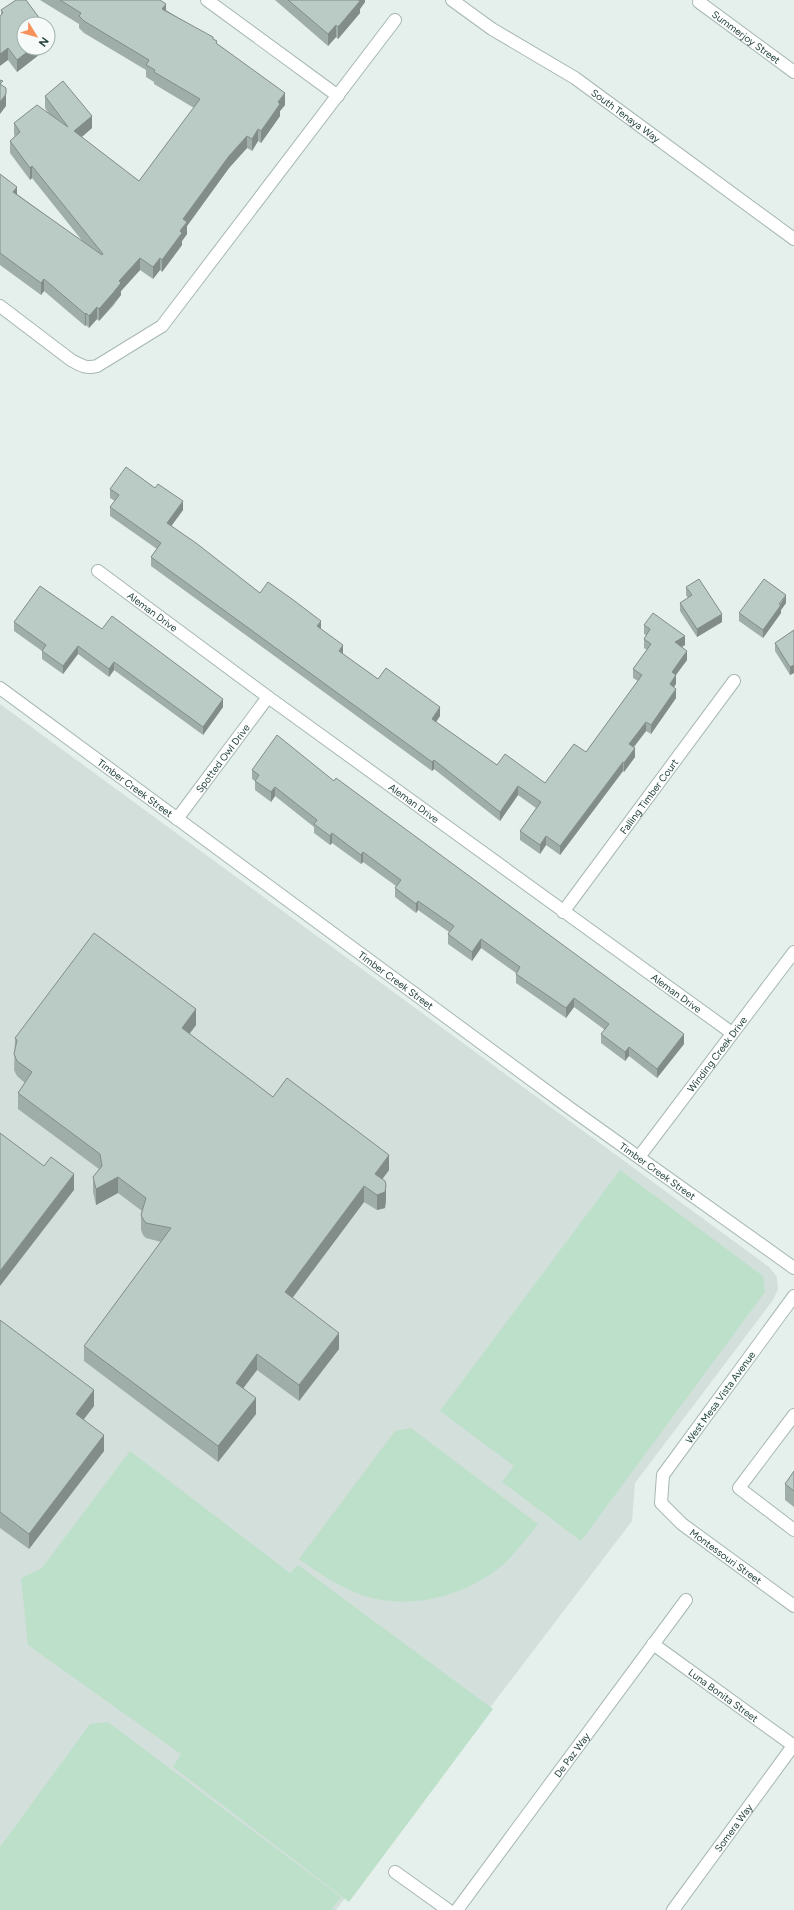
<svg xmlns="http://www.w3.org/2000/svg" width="794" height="1910" font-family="Figtree,sans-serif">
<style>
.built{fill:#d3dfdb}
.green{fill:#bde0ca}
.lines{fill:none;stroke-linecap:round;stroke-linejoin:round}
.minor-casing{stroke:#a7b8b3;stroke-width:14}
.minor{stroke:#fff;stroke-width:12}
.wall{fill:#a0aea9}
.shaded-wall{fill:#828d8a}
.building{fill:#bacac5;stroke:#828d8a}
.labels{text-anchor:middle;stroke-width:3;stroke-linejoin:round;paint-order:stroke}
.street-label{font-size:10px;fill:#23423d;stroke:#f6fbf9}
</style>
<rect width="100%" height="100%" fill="#e5efeb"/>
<polygon class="built" points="0,704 769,1267 777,1277 778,1289 773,1300 635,1483 632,1521 336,1910 0,1910"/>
<g class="green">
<polygon points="620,1170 763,1276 765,1292 581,1541 502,1482 514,1466 440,1411"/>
<path d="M411,1428L538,1524C528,1537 517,1551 505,1563C469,1595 411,1611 365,1596C341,1588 320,1574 299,1559L395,1431Z"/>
<polygon points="130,1451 290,1573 298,1565 493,1709 349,1902 173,1767 181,1754 28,1645 21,1578 41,1569"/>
<polygon points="108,1722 341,1897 331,1910 0,1910 0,1847 90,1724"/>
</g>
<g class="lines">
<g class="minor-casing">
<g id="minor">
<polyline points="207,0 338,96"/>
<path id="s1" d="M452,0L492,29L575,78L794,239"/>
<path id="s2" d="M700,0L699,2L794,72"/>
<path d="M0,306L71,360C80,365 86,369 97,366L162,326L395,20"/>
<path id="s3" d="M98,571L268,697L732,1033"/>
<path id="s4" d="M0,688L571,1109L794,1268"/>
<path id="s5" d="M177,819L268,697"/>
<path id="s6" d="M563,912L734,681"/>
<path id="s7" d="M639,1157L794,952"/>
<path id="s8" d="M794,1296L663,1475L661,1503L682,1524L794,1606"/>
<polyline points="794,1415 739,1488 794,1530"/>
<path id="s9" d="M653,1644L794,1746"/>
<polyline points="395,1872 448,1910"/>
<path id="s10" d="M457,1910L686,1600"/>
<path id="s11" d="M673,1910L793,1746"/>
</g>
</g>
<use href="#minor" class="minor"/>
</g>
<g class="wall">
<polygon points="40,0 160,0 166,10 213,39 217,44 285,105 280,111 280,116 261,143 258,141 252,151 247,148 229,168 187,226 187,234 182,241 182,245 162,272 160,270 153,279 140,270 121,291 121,295 113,306 99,321 97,319 89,328 86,325 85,326 44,291 41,295 0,265 0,174 17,194 84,243 32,178 30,180 10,153 10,141 15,136 14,135 14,123 49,114 45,108 45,96 92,128 81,137 139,181 194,108 154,84 154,82 146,77 146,70 84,33 79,28 79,24"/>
<polygon points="275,0 365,0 365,2 360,9 360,13 338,39 336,37 328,46"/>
<polygon points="1,10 43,24 24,24 49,47 17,72 8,60 1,15"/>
<polygon points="110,489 183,510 171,526 260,593 321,629 343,654 378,679 440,716 436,722 497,765 545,783 586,752 638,681 633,678 633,669 647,650 644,648 644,639 646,635 644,634 644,625 685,645 682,647 687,660 676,675 676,684 674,687 676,698 651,734 646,731 634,747 635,757 624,772 623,771 560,855 546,845 540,854 520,840 520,831 536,808 518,795 500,821 434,769 432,771 417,760 151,566 151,557 157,549 110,516 110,507 115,501 110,498"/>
<polygon points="686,587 722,622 697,637 680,611 680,603 688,598 686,595"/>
<polygon points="786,603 781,610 781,613 763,638 739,621 739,613"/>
<polygon points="14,622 102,629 223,707 203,735 114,670 109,677 78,654 63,674 42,659 42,651 14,631"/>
<polygon points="794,630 794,673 790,675 775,651 775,643"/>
<polygon points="252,770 334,781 684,1044 657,1078 629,1056 625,1061 601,1043 601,1034 605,1030 574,1007 566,1018 516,983 516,973 481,948 472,961 448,944 448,934 449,932 418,910 416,913 395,897 395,888 396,886 363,862 361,864 332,843 330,845 314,833 314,827 275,796 271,802 255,790 255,781 252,779"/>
<polygon points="196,1025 189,1034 273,1097 389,1170 382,1179 386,1200 385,1208 377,1210 364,1202 292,1298 339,1349 299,1401 257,1370 243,1388 256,1414 218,1462 84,1361 84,1346 161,1242 146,1238 143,1235 141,1230 141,1215 142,1211 118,1193 96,1205 93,1192 93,1177 99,1169 18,1109 18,1093 25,1083 17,1076 14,1070 15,1038"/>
<polygon points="0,1320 94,1406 84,1419 104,1451 29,1549 0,1528"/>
<polygon points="794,1471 794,1507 785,1500 785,1484"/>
</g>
<g class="shaded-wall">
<polygon points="358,0 365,0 365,2 360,9 360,13 338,39 338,27"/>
<polygon points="166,4 166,16 162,9"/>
<polygon points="336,25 336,37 328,46 328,34"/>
<polygon points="49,35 49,47 17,72 17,60 32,48 48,48 48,36"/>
<polygon points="8,48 8,60 0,66 0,54"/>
<polygon points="285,93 285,105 280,111 280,116 261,143 261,131 278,102"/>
<polygon points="6,94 6,106 0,114 0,102"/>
<polygon points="92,116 92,128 74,144 74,131"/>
<polygon points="258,129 258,141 252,151 252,139"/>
<polygon points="247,136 247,148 229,168 187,226 187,234 182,241 182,245 162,272 162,260 180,231 183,219 229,156"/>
<polygon points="32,166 32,178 30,180 30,168"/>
<polygon points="17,187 17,199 13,192"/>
<polygon points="140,258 140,270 121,291 121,295 99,321 99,309 119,281"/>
<polygon points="160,258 160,270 153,279 153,267"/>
<polygon points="44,279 44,291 41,295 41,283"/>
<polygon points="97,307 97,319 89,328 89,316"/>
<polygon points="86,313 86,325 85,326 85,314"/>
<polygon points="183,501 183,510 167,532 167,523"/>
<polygon points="786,595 786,603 781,610 781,613 763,638 763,630"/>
<polygon points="722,614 722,622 697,637 697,629"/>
<polygon points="321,621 321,630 317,626"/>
<polygon points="685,636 685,645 675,651 675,642"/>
<polygon points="343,645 343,654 339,651"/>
<polygon points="78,646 78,654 63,674 63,666"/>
<polygon points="687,651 687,660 672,680 672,672"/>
<polygon points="114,662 114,670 109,677 109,669"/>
<polygon points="794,665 794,673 790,675 790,667"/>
<polygon points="676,675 676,684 670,693 670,684"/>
<polygon points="676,689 676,698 651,734 651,725"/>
<polygon points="223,699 223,707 203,735 203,727"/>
<polygon points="440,707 440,716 432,728 432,719"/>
<polygon points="646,722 646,731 629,753 629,744"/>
<polygon points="635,748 635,757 624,772 624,763"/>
<polygon points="434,760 434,769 432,771 432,762"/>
<polygon points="623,762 623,771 560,855 560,846"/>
<polygon points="518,786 518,795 500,821 500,812"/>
<polygon points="275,787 275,796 271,802 271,792"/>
<polygon points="332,833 332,843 330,845 330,836"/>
<polygon points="546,836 546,845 540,854 540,845"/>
<polygon points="363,852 363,862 361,864 361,855"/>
<polygon points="418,901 418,910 416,913 416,904"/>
<polygon points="481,939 481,948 472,961 472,952"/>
<polygon points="574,998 574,1007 566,1018 566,1008"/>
<polygon points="196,1009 196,1025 182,1044 182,1028"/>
<polygon points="684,1034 684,1044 657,1078 657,1069"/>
<polygon points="629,1047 629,1056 625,1061 625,1052"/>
<polygon points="389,1155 389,1170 375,1189 375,1174"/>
<polygon points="74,1174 74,1190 0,1286 0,1271"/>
<polygon points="118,1177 118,1193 96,1205 96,1189"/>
<polygon points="386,1185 386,1200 385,1208 377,1210 377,1195"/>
<polygon points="364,1186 364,1202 285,1308 285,1292"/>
<polygon points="339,1333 339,1349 299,1401 299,1385"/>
<polygon points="257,1354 257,1370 236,1398 236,1383"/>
<polygon points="94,1390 94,1406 76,1429 76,1414"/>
<polygon points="256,1398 256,1414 218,1462 218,1446"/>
<polygon points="104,1435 104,1451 29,1549 29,1534"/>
</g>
<g class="building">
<polygon points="16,0 26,0 43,23 41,24 24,24 24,48 32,48 17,60 8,48 0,54 0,16 3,13 1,10"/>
<polygon points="60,0 160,0 166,4 162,9 213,37 213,39 217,41 216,43 285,93 278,102 280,104 261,131 258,129 252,139 247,136 229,156 183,219 187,222 180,231 182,233 162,260 160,258 153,267 140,258 119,281 121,283 113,293 99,309 97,307 89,316 86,313 85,314 44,279 41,283 0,253 0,174 17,187 13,192 102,255 103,254 32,166 30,168 10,141 20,132 14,123 37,105 68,127 45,96 63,81 92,116 74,131 139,181 200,99 154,72 155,70 146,65 149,60 84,21 79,16 81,13"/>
<polygon points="288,0 358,0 360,1 338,27 336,25 328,34"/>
<polygon points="0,80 3,81 0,84 6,88 6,94 0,102"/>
<polygon points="126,467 155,488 158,484 183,501 167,523 196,543 260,593 268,582 292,599 321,621 317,626 343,645 339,651 378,679 386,668 440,707 432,719 497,765 505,754 545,783 574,744 586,752 642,675 633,669 651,644 644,639 650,629 644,625 653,613 685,636 675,642 687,651 672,672 676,675 670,684 676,689 651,725 646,722 629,744 635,748 624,763 623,762 560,846 546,836 540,845 520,831 541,802 518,786 500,812 434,760 432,762 417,751 151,557 161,543 110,507 119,495 110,489"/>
<polygon points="699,579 722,614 697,629 680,603 692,595 686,587"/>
<polygon points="764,579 786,595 779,604 781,605 763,630 739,613"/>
<polygon points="40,586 102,629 112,616 223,699 203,727 114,662 109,669 78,646 63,666 42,651 46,645 14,622"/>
<polygon points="794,630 794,665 790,667 775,643"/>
<polygon points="277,735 334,781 336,778 684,1034 657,1069 629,1047 625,1052 601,1034 609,1024 574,998 566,1008 516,974 520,967 481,939 472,952 448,934 454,926 418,901 416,904 395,888 401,880 363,852 361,855 332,833 330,836 314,824 317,820 275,787 271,792 255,781 259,775 252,770"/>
<polygon points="94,933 196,1009 182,1028 273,1097 287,1078 389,1155 375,1174 385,1181 386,1185 385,1192 377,1195 364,1186 285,1292 339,1333 299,1385 257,1354 236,1383 256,1398 218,1446 84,1346 171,1228 146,1223 143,1219 141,1215 146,1198 118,1177 96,1189 93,1177 102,1166 100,1154 18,1093 32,1072 17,1061 14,1054 17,1040 15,1038"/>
<polygon points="0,1133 44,1166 51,1157 74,1174 0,1271"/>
<polygon points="0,1320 94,1390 76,1414 104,1435 29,1534 0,1512"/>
<polygon points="794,1471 794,1491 785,1484"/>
</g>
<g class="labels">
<g class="street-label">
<text dy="4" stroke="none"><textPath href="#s2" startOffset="61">Summerjoy Street</textPath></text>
<text dy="4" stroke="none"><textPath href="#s1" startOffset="209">South Tenaya Way</textPath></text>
<text dy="4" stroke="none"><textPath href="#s3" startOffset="68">Aleman Drive</textPath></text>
<text dy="4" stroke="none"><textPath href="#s5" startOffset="76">Spotted Owl Drive</textPath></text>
<text dy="4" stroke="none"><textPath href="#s4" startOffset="168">Timber Creek Street</textPath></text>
<text dy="4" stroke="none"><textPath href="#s6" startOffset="144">Falling Timber Court</textPath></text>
<text dy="4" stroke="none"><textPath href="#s3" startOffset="392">Aleman Drive</textPath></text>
<text dy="4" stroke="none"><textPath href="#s4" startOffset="492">Timber Creek Street</textPath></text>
<text dy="4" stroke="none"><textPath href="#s3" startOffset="716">Aleman Drive</textPath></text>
<text dy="4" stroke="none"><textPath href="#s7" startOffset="129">Winding Creek Drive</textPath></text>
<text dy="4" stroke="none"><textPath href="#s4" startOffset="816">Timber Creek Street</textPath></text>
<text transform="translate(720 1397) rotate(-54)" y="4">West Mesa Vista Avenue</text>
<text dy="4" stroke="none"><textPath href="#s8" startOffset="334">Montessouri Street</textPath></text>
<text dy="4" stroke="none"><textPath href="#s9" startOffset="87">Luna Bonita Street</textPath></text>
<text dy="4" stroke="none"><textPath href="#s10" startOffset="193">De Paz Way</textPath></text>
<text dy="4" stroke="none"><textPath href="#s11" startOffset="102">Somera Way</textPath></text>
</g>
</g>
<g transform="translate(36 36) rotate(127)"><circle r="19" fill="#f6fbf9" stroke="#a2b1ae"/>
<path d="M0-3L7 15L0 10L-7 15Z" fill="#f7915b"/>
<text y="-6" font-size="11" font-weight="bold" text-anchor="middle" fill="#23423d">N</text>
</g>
</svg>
